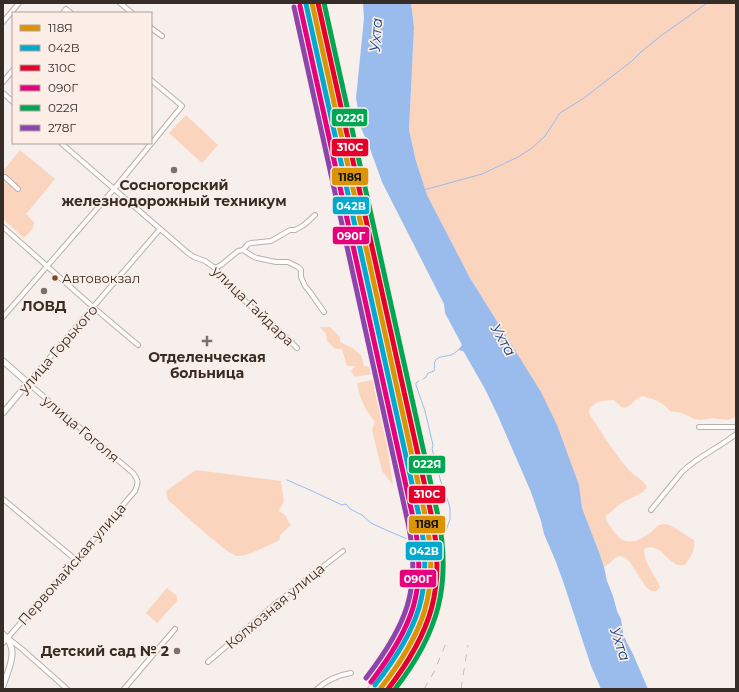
<svg xmlns="http://www.w3.org/2000/svg" width="739" height="692" font-family="Montserrat,sans-serif">
<style>
.green{fill:#fbd4be}
.water{fill:#99bced}
.lines{fill:none;stroke-linecap:round;stroke-linejoin:round}
.stream{stroke:#99bced;stroke-width:1}
.minor-casing{stroke:#b8b1ad;stroke-width:6}
.major-casing{stroke:#b8b1ad;stroke-width:7}
.minor{stroke:#fefdfc;stroke-width:4}
.major{stroke:#fefdfc;stroke-width:5}
.rail{stroke:#bfbdbc;stroke-width:1;stroke-dasharray:7 7;stroke-linecap:butt}
.rail-1-casing{stroke:#fceee7;stroke-width:8}
.rail-2-casing{stroke:#fceee7;stroke-width:8}
.rail-3-casing{stroke:#fceee7;stroke-width:8}
.rail-4-casing{stroke:#fceee7;stroke-width:8}
.rail-5-casing{stroke:#fceee7;stroke-width:8}
.rail-6-casing{stroke:#fceee7;stroke-width:8}
.rail-1{stroke:#da9406;stroke-width:5}
.rail-2{stroke:#00a9ce;stroke-width:5}
.rail-3{stroke:#e4002b;stroke-width:5}
.rail-4{stroke:#e5007d;stroke-width:5}
.rail-5{stroke:#00a651;stroke-width:5}
.rail-6{stroke:#8e44ad;stroke-width:5}
.poi-dot{fill:#7a716d;stroke:#fceee7;stroke-width:1.5}
.bus-dot{fill:#7a4b2a;stroke:#fceee7;stroke-width:1.5}
.labels{text-anchor:middle;stroke-width:3.5;stroke-linejoin:round;paint-order:stroke}
.bus-label{font-size:13px;fill:#362d29;stroke:#fceee7;text-anchor:start}
.poi-label{font-size:14px;font-weight:bold;fill:#362d29;stroke:#fceee7}
.street-label{font-size:14px;fill:#362d29;stroke:#fceee7}
.water-label{font-size:15px;font-style:italic;fill:#134686;stroke:#fceee7}
.line-badge{stroke:#fceee7;stroke-width:1.5}
.badge-label{font-size:11px;text-anchor:middle;font-weight:bold;fill:#fff}
.pale-badge-label{font-size:11px;text-anchor:middle;font-weight:bold;fill:#111}
</style>
<rect width="100%" height="100%" fill="#f7efec"/>
<g class="green">
<path d="M411,3H736V417L728,420L713,418L701,420L694,419L682,413L670,411C663,403 659,401 649,398C647,398 645,396 643,396C635,397 629,411 621,407C619,405 616,402 614,400C602,401 596,400 589,410L590,415C602,433 614,453 629,470C634,476 643,479 647,487L643,492L620,504L605,517C608,523 611,528 615,533C617,535 619,538 621,539C630,545 642,539 650,533C655,529 657,524 665,524C671,524 688,537 694,540C696,548 690,559 685,565C683,565 680,565 678,565C666,561 659,541 644,549C644,562 653,573 659,584L660,588L656,591H651L646,587L629,561L626,558L620,556L615,558L611,562L604,567L599,552L582,508L579,485L517,353L470,278L427,195L416,161L409,130L414,27Z"/>
<polygon points="186,115 218,145 202,163 169,133"/>
<polygon points="20,150 55,179 26,214 34,222 33,228 24,238 3,219 3,171"/>
<polygon points="320,327 330,327 340,337 340,342 352,348 361,355 364,366 370,367 372,374 355,377 351,371 355,366 347,366 342,349 335,349 327,341 326,334"/>
<polygon points="376,379 378,385 393,485 382,471 372,430 375,422 365,408 360,396 357,383"/>
<polygon points="392,409 401,440 417,504 414,508 399,491 392,448 388,410"/>
<path d="M196,470L281,481L284,501L279,511L285,515L291,525L280,535V539L278,541C268,545 247,557 237,556C228,555 178,509 168,500L166,491Z"/>
<polygon points="167,588 177,596 177,601 158,622 157,623 147,614 146,613 166,589"/>
</g>
<polygon class="water" points="363,3 411,3 414,27 409,130 416,161 427,195 470,278 541,392 557,425 579,485 582,508 599,552 604,567 607,581 613,596 617,611 621,619 623,633 627,643 633,654 648,689 601,689 591,666 564,584 556,562 544,534 541,521 531,492 498,416 485,389 465,354 463,351 458,350 462,345 445,313 444,304 382,182 369,146 361,128 356,98 364,18"/>
<g class="lines">
<g class="stream">
<polyline points="424,190 482,174 518,157 532,148 545,136 560,113 584,98 632,61 642,51 662,35 707,3"/>
<path d="M423,379L426,377L428,373L434,371C435,368 434,363 435,361C438,355 449,357 453,354C455,353 457,351 458,350"/>
<polyline points="419,381 416,383 416,385 425,411 433,445 432,449 442,486 449,504 450,509 450,519 446,531 443,534 436,538"/>
<polyline points="287,480 310,490 342,505 346,504 350,509 362,515 371,523 386,530 405,538 414,540 427,539"/>
</g>
<g class="minor-casing">
<g id="minor">
<polyline points="120,3 132,13"/>
<polyline points="63,13 66,9 71,13"/>
<polyline points="3,22 19,3"/>
<polyline points="151,28 162,36"/>
<polyline points="3,82 13,70"/>
<polyline points="3,93 13,102"/>
<polyline points="61,143 188,253 194,257 205,261 215,268 221,275 227,285 264,318 268,320 297,348"/>
<polyline points="3,177 5,177 18,189"/>
<polyline points="3,227 93,307 138,345"/>
<polyline points="243,250 254,257 257,258 276,262 288,262 298,267 301,270 301,277 305,286 310,292 324,312"/>
<polyline points="215,268 221,265 238,251 243,250 248,244 251,243 271,241 290,230 295,230 304,225 315,215"/>
<polyline points="3,317 114,189 182,106 151,80"/>
<polyline points="699,427 736,427"/>
<polyline points="3,499 76,560"/>
<path d="M651,510L682,472C698,456 719,448 736,434"/>
<polyline points="8,638 23,650 67,689"/>
<path d="M3,643L76,560L135,491C139,482 138,480 133,473L73,422L28,383L160,229"/>
<polyline points="208,662 275,604 343,551"/>
<polyline points="124,689 175,629"/>
<path d="M317,689C327,680 338,675 351,673"/>
</g>
</g>
<g class="major-casing">
<g id="major">
<polyline points="3,361 28,383 3,413"/>
<path d="M3,634C20,650 9,667 3,686"/>
</g>
</g>
<use href="#minor" class="minor"/>
<use href="#major" class="major"/>
<g class="rail">
<polyline points="367,689 403,635"/>
<polyline points="424,689 434,672 447,641"/>
<polyline points="461,689 468,645"/>
</g>
<g class="rail-1-casing">
<path id="rail-1" d="M312,3L426,519C440,591 424,633 380,689"/>
</g>
<g class="rail-2-casing">
<path id="rail-2" d="M306,4L420,520C434,590 418,630 375,685"/>
</g>
<g class="rail-3-casing">
<path id="rail-3" d="M318,3L432,518C446,588 431,633 388,689"/>
</g>
<g class="rail-4-casing">
<path id="rail-4" d="M300,6L414,522C428,590 412,628 371,682"/>
</g>
<g class="rail-5-casing">
<path id="rail-5" d="M324,3L438,516C452,585 438,634 395,689"/>
</g>
<g class="rail-6-casing">
<path id="rail-6" d="M294,7L408,523C422,589 406,626 366,678"/>
</g>
<use href="#rail-1" class="rail-1"/>
<use href="#rail-2" class="rail-2"/>
<use href="#rail-3" class="rail-3"/>
<use href="#rail-4" class="rail-4"/>
<use href="#rail-5" class="rail-5"/>
<use href="#rail-6" class="rail-6"/>
</g>
<g class="poi-dot">
<circle cx="174" cy="170" r="4"/>
<circle cx="44" cy="291" r="4"/>
<path d="M205 335h4v4h4v4h-4v4h-4v-4h-4v-4h4z"/>
<circle cx="177" cy="651" r="4"/>
</g>
<circle class="bus-dot" cx="55" cy="278" r="3.5"/>
<g class="labels">
<g class="bus-label">
<text x="62" y="283">Автовокзал</text>
</g>
<g class="poi-label">
<text x="174" y="190">Сосногорский<tspan x="174" dy="16">железнодорожный техникум</tspan></text>
<text x="44" y="311">ЛОВД</text>
<text x="207" y="362">Отделенческая<tspan x="207" dy="16">больница</tspan></text>
<text x="169" y="656" text-anchor="end">Детский сад № 2</text>
</g>
<g class="street-label">
<text transform="translate(253 306) rotate(44)" y="5">улица Гайдара</text>
<text transform="translate(58 349) rotate(-49)" y="5">улица Горького</text>
<text transform="translate(81 429) rotate(40)" y="5">улица Гоголя</text>
<text transform="translate(72 564) rotate(-49)" y="5">Первомайская улица</text>
<text transform="translate(275 606) rotate(-40)" y="5">Колхозная улица</text>
</g>
<g class="water-label">
<text transform="translate(376 35) rotate(-86)" y="5">Ухта</text>
<text transform="translate(503 340) rotate(60)" y="5">Ухта</text>
<text transform="translate(620 644) rotate(71)" y="5">Ухта</text>
</g>
</g>
<g class="line-badge">
<rect x="331" y="108" width="37" height="19" rx="4" fill="#00a651"/>
<rect x="331" y="138" width="38" height="19" rx="4" fill="#e4002b"/>
<rect x="331" y="167" width="38" height="19" rx="4" fill="#da9406"/>
<rect x="332" y="196" width="38" height="19" rx="4" fill="#00a9ce"/>
<rect x="332" y="226" width="38" height="19" rx="4" fill="#e5007d"/>
<rect x="408" y="455" width="38" height="19" rx="4" fill="#00a651"/>
<rect x="408" y="485" width="38" height="19" rx="4" fill="#e4002b"/>
<rect x="408" y="515" width="38" height="19" rx="4" fill="#da9406"/>
<rect x="405" y="541" width="38" height="20" rx="4" fill="#00a9ce"/>
<rect x="399" y="569" width="38" height="19" rx="4" fill="#e5007d"/>
</g>
<g class="badge-label">
<text x="350" y="122">022Я</text>
<text x="350" y="151">310С</text>
<text x="351" y="210">042В</text>
<text x="351" y="240">090Г</text>
<text x="427" y="468">022Я</text>
<text x="427" y="498">310С</text>
<text x="424" y="555">042В</text>
<text x="418" y="583">090Г</text>
</g>
<g class="pale-badge-label">
<text x="350" y="181">118Я</text>
<text x="427" y="528">118Я</text>
</g>
<rect width="739" height="692" fill="none" stroke="#362d29" stroke-width="8"/>
<rect x="12" y="12" width="140" height="132" fill="#fceee7" stroke="#ada19b"/>
<rect x="20" y="25" width="20" height="6" fill="#da9406" stroke="#ada19b"/>
<text x="48" y="32" font-size="12" fill="#362d29">118Я</text>
<rect x="20" y="45" width="20" height="6" fill="#00a9ce" stroke="#ada19b"/>
<text x="48" y="52" font-size="12" fill="#362d29">042В</text>
<rect x="20" y="65" width="20" height="6" fill="#e4002b" stroke="#ada19b"/>
<text x="48" y="72" font-size="12" fill="#362d29">310С</text>
<rect x="20" y="85" width="20" height="6" fill="#e5007d" stroke="#ada19b"/>
<text x="48" y="92" font-size="12" fill="#362d29">090Г</text>
<rect x="20" y="105" width="20" height="6" fill="#00a651" stroke="#ada19b"/>
<text x="48" y="112" font-size="12" fill="#362d29">022Я</text>
<rect x="20" y="125" width="20" height="6" fill="#8e44ad" stroke="#ada19b"/>
<text x="48" y="132" font-size="12" fill="#362d29">278Г</text>
</svg>
